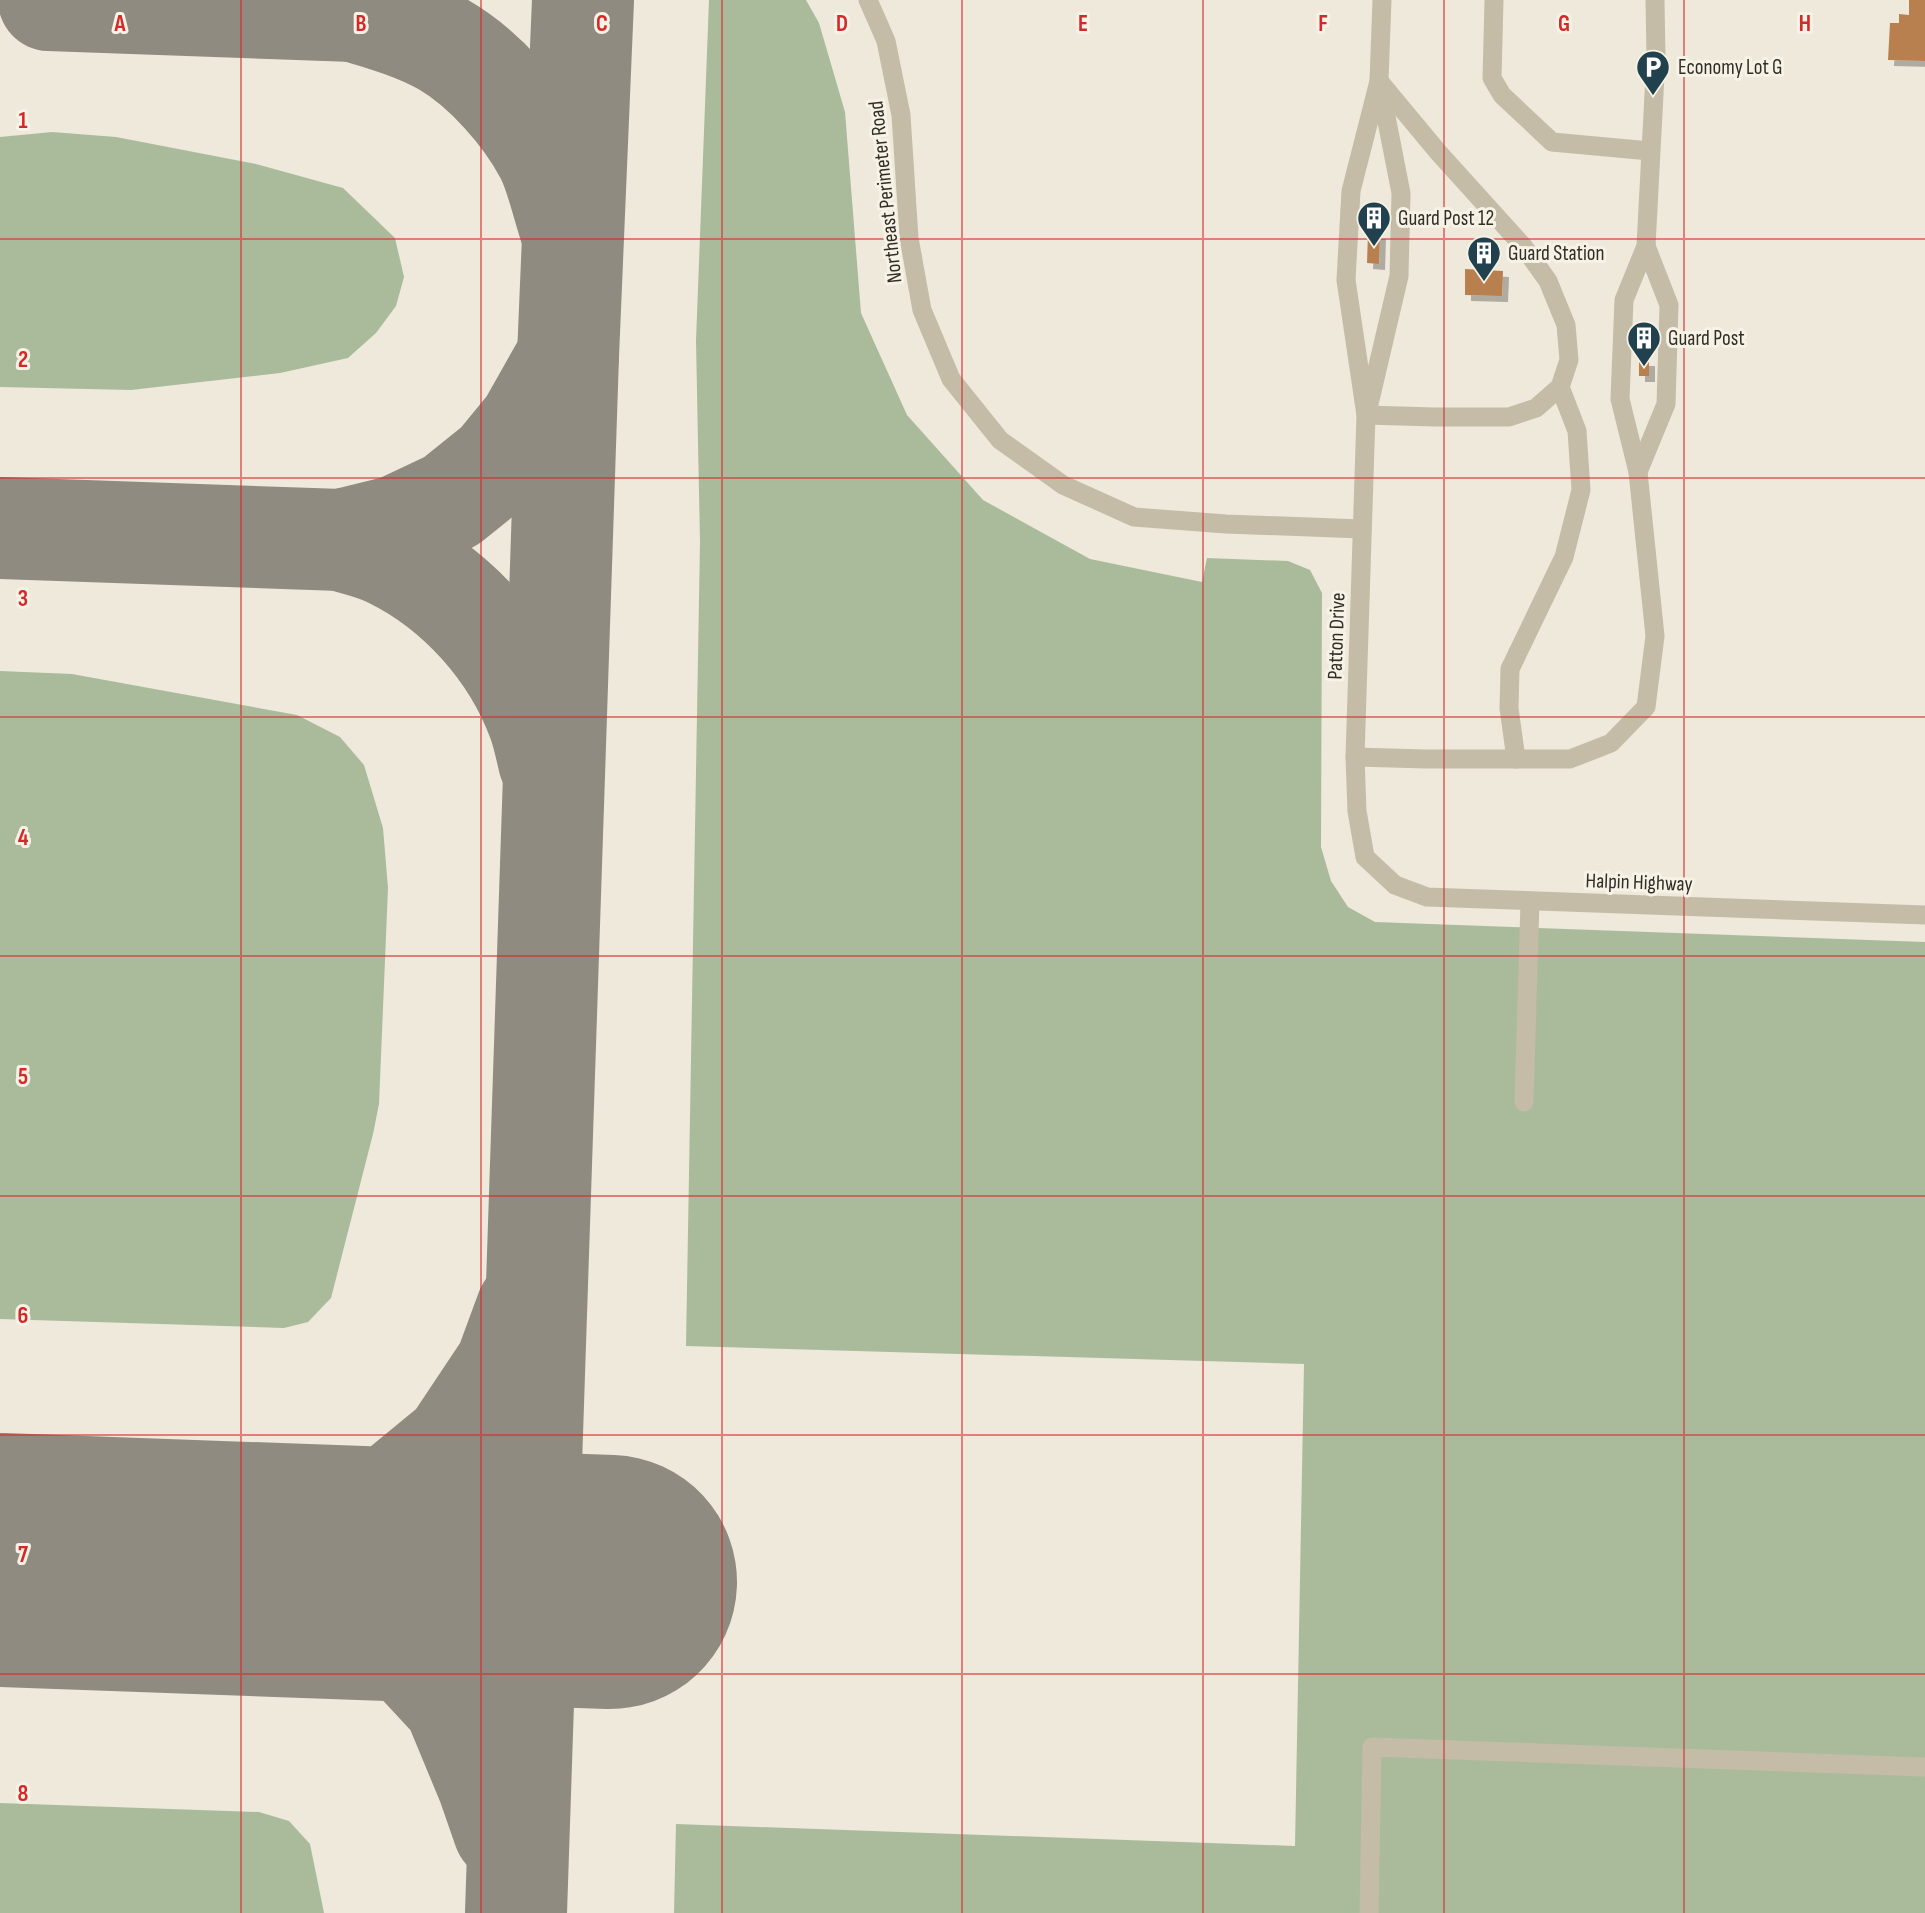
<svg xmlns="http://www.w3.org/2000/svg" width="1925" height="1913" font-family="'Sofia Sans Condensed',sans-serif">
<style>
.green{fill:#aabb9c}
.lines{fill:none;stroke-linecap:round;stroke-linejoin:round}
.taxiway{stroke:#908b80;stroke-width:102}
.runway{stroke:#908b80;stroke-width:254}
.building{fill:#b8804f;filter:url(#shadow)}
.lane{stroke:#c5bca8;stroke-width:19}
.grid{fill:none;stroke:#d62828;stroke-width:2;stroke-opacity:0.55}
.labels{text-anchor:middle;stroke-width:6;stroke-linejoin:round;paint-order:stroke}
.poi-label{font-size:21px;fill:#322d27;stroke:#f6f3e6;text-anchor:start}
.street-label{font-size:21px;fill:#322d27;stroke:#f6f3e6}
.grid-label{font-size:23px;text-anchor:middle;font-weight:bold;fill:#d62828;stroke:#f6f3e6;stroke-width:6;stroke-linejoin:round;paint-order:stroke}
</style>
<defs>
<filter id="shadow"><feDropShadow dx="6" dy="6" stdDeviation="0" flood-color="#0004"/></filter>
</defs>
<rect width="100%" height="100%" fill="#eee9da"/>
<g class="green">
<polygon points="709,0 806,0 819,23 845,112 861,313 907,415 983,500 1090,559 1202,582 1207,558 1288,561 1310,570 1322,593 1321,847 1331,881 1348,907 1375,922 1925,942 1925,1913 674,1913 676,1824 1295,1846 1304,1364 686,1346 700,542 696,341"/>
<polygon points="52,132 116,137 256,164 343,188 395,238 404,277 396,306 376,333 348,358 280,373 131,390 0,387 0,137"/>
<polygon points="0,671 72,674 297,715 340,737 364,765 383,828 388,888 379,1104 373,1134 331,1298 308,1322 284,1328 0,1319"/>
<polygon points="0,1803 259,1812 289,1821 310,1844 324,1913 0,1913"/>
</g>
<g class="lines">
<g class="taxiway">
<polyline points="49,0 354,11"/>
<path d="M392,0L354,11C384,20 416,29 444,45C484,68 525,115 546,155C556,174 563,206 570,227"/>
<polyline points="0,528 341,540 398,526 451,501 497,464 529,425 568,356"/>
<path d="M341,540C357,545 376,549 391,557C458,590 512,651 538,720C543,733 546,748 549,761"/>
<polyline points="504,1830 488,1784 454,1702 377,1619 251,1569 358,1523 454,1444 506,1366 527,1309"/>
<polyline points="516,1913 568,356 583,0"/>
</g>
<polyline class="runway" points="0,1560 610,1582"/>
</g>
<g class="building">
<polygon points="1909,0 1925,0 1925,61 1888,60 1890,23 1899,23 1899,14 1909,15"/>
<polygon points="1368,233 1380,233 1379,264 1367,263"/>
<polygon points="1465,269 1503,271 1502,296 1465,295"/>
<rect x="1639" y="360" width="10" height="16"/>
</g>
<g class="lines">
<g class="lane">
<polyline points="868,0 886,41 901,115 909,238 922,310 951,379 1000,440 1063,485 1134,517 1226,524 1362,529"/>
<polyline points="1382,0 1379,81 1351,191 1347,262 1346,280 1366,415 1355,757 1357,811 1365,857 1395,885 1427,897 1925,915"/>
<polyline points="1494,0 1492,78 1502,95 1552,142 1650,151"/>
<polyline points="1369,404 1399,276 1401,193 1380,86"/>
<polyline points="1366,415 1435,417 1509,417 1536,408 1560,387 1569,360 1566,325 1548,281 1523,246 1438,152 1379,81"/>
<polyline points="1638,472 1666,404 1669,305 1646,246"/>
<polyline points="1355,757 1426,759 1570,759 1611,743 1646,707 1655,636 1638,472 1620,399 1624,300 1646,246 1656,56 1655,0"/>
<polyline points="1516,759 1509,708 1510,669 1564,557 1581,490 1577,431 1560,387"/>
<polyline points="1524,1102 1530,901"/>
<polyline points="1369,1913 1372,1747 1925,1767"/>
</g>
</g>
<path class="grid" d="M241,0V1913M481,0V1913M722,0V1913M962,0V1913M1203,0V1913M1444,0V1913M1684,0V1913M0,239H1925M0,478H1925M0,717H1925M0,956H1925M0,1196H1925M0,1435H1925M0,1674H1925"/>
<defs>
<g id="parking-pin" transform="scale(1.75)"><path d="M0 17L-7.5 6A9.5 9.5 0 1 1 7.5 6Z" fill="#22414f" stroke="#f6f3e6"/><path d="M-3.5-5.5H1a3.5 3.5 0 0 1 0 7H-1V5.5H-3.5ZM-1-3.4V-.6H.8a1.4 1.4 0 0 0 0-2.8Z" fill="#fff"/></g>
<g id="building-pin" transform="scale(1.75)"><path d="M0 17L-7.5 6A9.5 9.5 0 1 1 7.5 6Z" fill="#22414f" stroke="#f6f3e6"/><path d="M-4-6H4V6H1V3H-1V6H-4ZM-2.5-4.3h1.7v1.8h-1.7ZM.8-4.3h1.7v1.8H.8ZM-2.5-1h1.7V.8h-1.7ZM.8-1h1.7V.8H.8Z" fill="#fff"/></g>
</defs>
<g fill-rule="evenodd">
<use href="#parking-pin" x="1653" y="67"/>
<use href="#building-pin" x="1374" y="218"/>
<use href="#building-pin" x="1484" y="253"/>
<use href="#building-pin" x="1644" y="338"/>
</g>
<g class="labels">
<g class="poi-label">
<text x="1678" y="74">Economy Lot G</text>
<text x="1398" y="225">Guard Post 12</text>
<text x="1508" y="260">Guard Station</text>
<text x="1668" y="345">Guard Post</text>
</g>
<g class="street-label">
<text transform="translate(885 192) rotate(-96)" y="7">Northeast Perimeter Road</text>
<text transform="translate(1336 636) rotate(-88)" y="7">Patton Drive</text>
<text transform="translate(1639 882) rotate(2)" y="7">Halpin Highway</text>
</g>
</g>
<g class="grid-label">
<text x="120" y="31">A</text>
<text x="361" y="31">B</text>
<text x="602" y="31">C</text>
<text x="842" y="31">D</text>
<text x="1083" y="31">E</text>
<text x="1323" y="31">F</text>
<text x="1564" y="31">G</text>
<text x="1805" y="31">H</text>
<text x="23" y="128">1</text>
<text x="23" y="367">2</text>
<text x="23" y="606">3</text>
<text x="23" y="845">4</text>
<text x="23" y="1084">5</text>
<text x="23" y="1323">6</text>
<text x="23" y="1562">7</text>
<text x="23" y="1801">8</text>
</g>
</svg>
